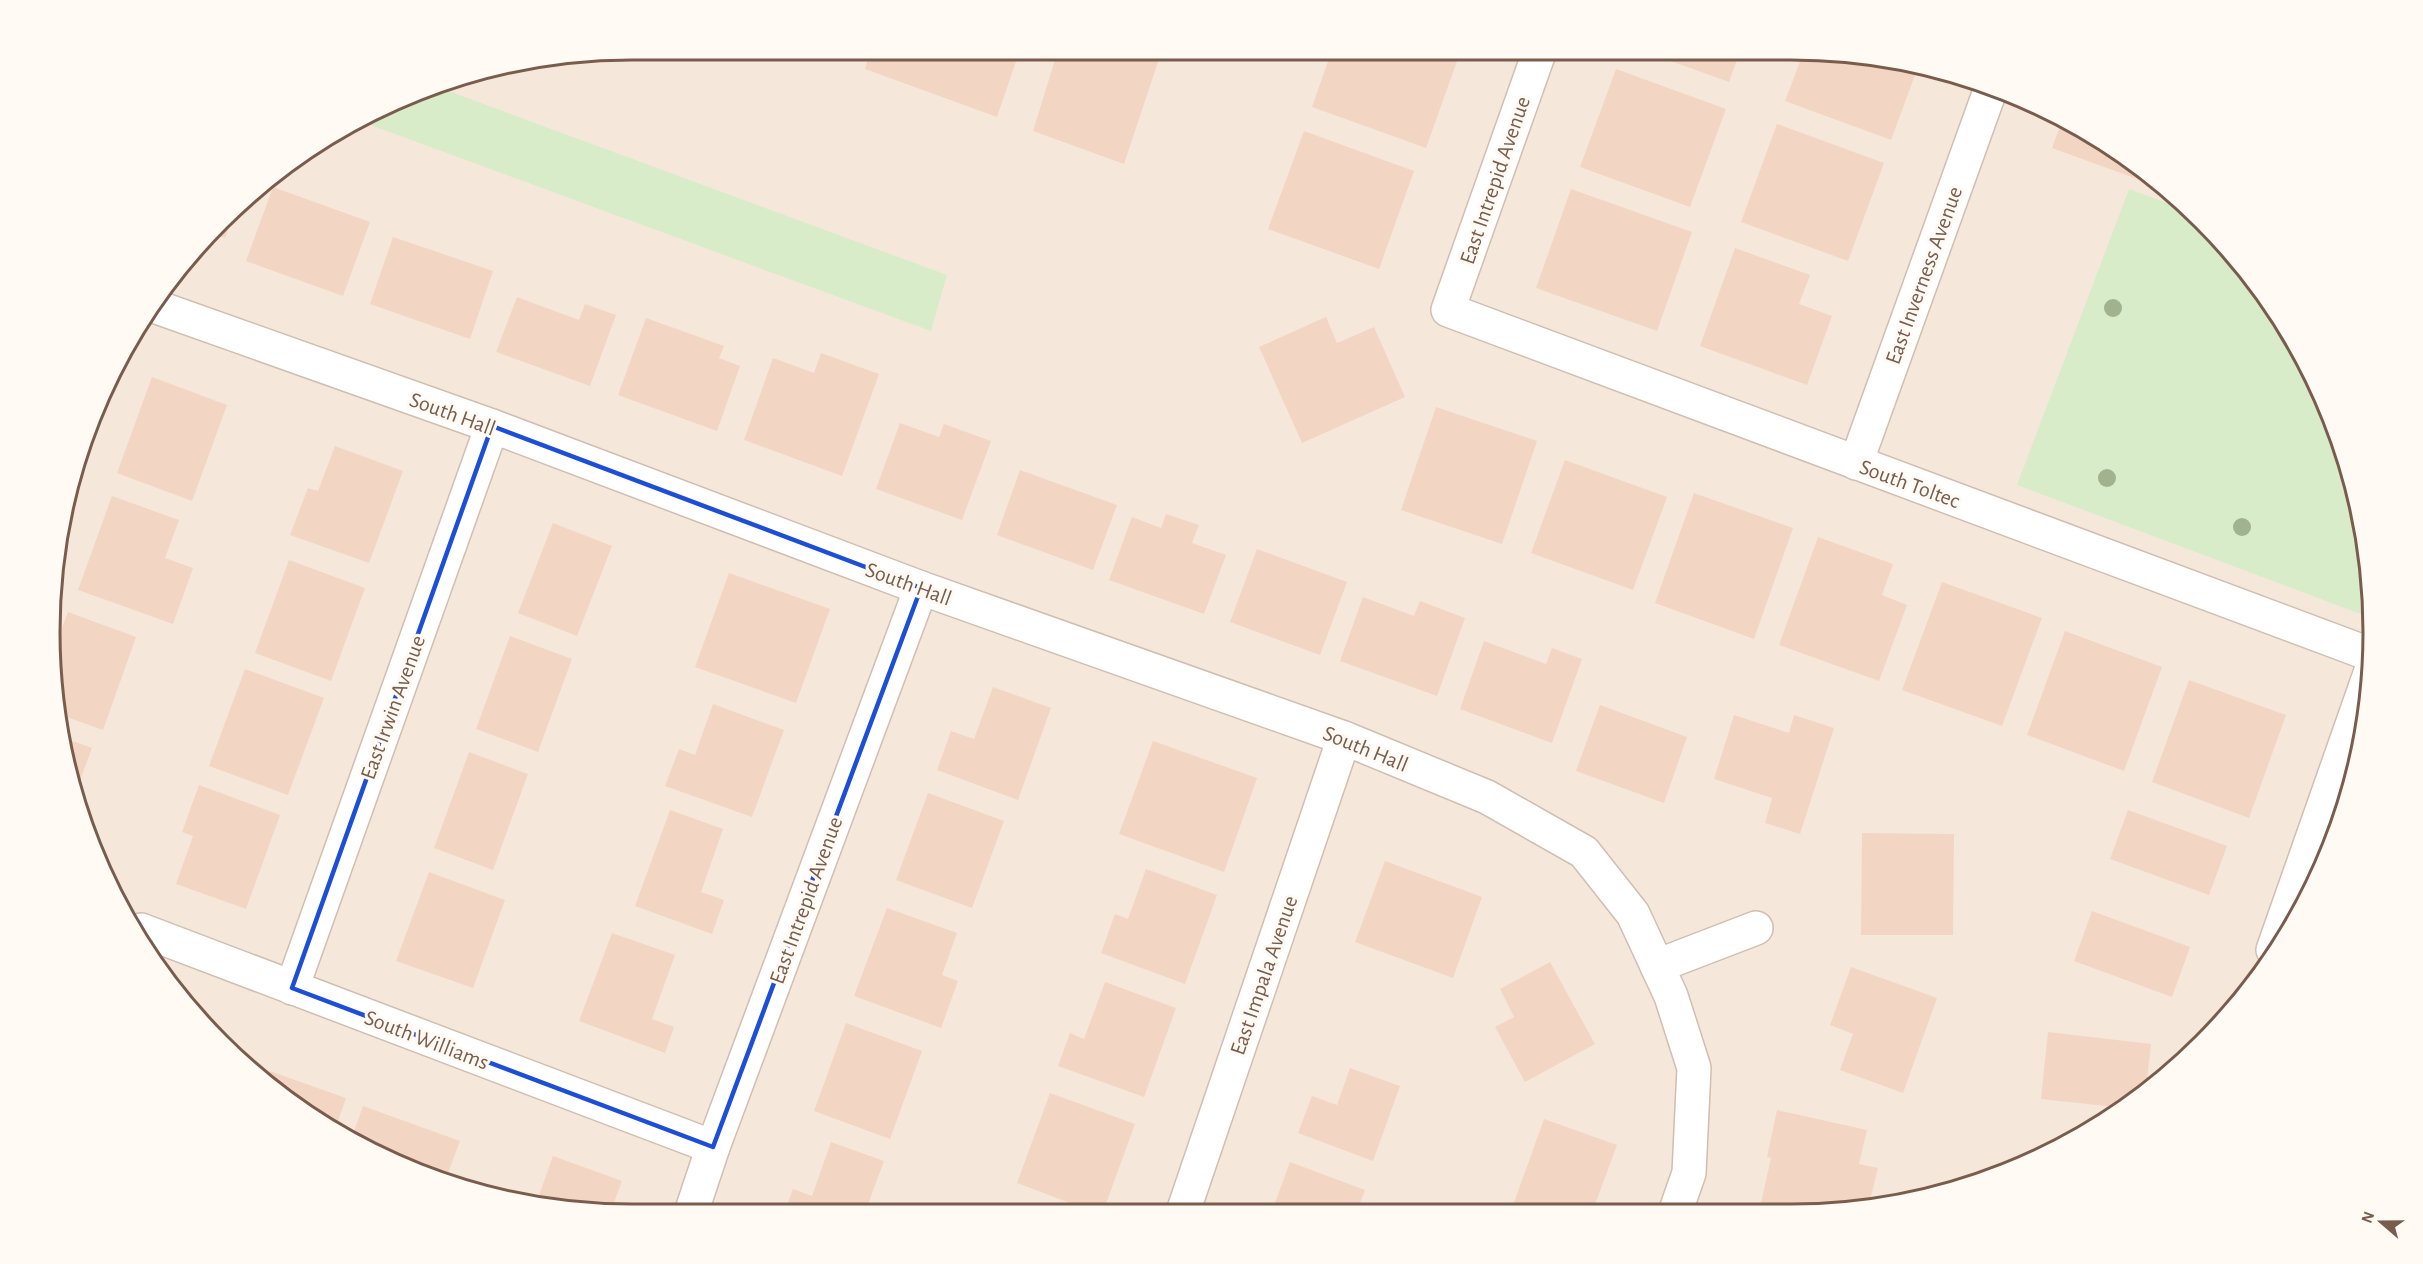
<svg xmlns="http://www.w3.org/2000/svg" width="2423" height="1264" font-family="'Alegreya Sans',sans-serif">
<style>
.residential{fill:#f5e8da}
.green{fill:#d8ecc9}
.building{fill:#f3d5c3}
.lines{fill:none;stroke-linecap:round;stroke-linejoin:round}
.minor-casing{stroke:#d1beb0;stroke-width:36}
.minor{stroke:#fff;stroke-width:33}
.tree{fill:#a0b28e}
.marked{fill:none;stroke:#1d4ed8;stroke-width:4.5;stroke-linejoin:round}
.labels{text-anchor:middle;stroke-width:6;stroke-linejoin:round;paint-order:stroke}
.street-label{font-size:22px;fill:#7a5c4d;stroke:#fffaf3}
.rim{fill:none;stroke:#7a5c4d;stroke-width:3}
</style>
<rect width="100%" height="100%" fill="#fdf6ec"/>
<polygon class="residential" points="632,50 1829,51 1942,69 2049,110 2146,170 2229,248 2296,341 2343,445 2369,556 2372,670 2354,783 2313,890 2229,1016 2115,1116 2014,1170 1867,1209 594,1213 482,1195 374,1154 278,1094 194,1016 94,855 51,670 69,482 147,309 277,170 444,81 519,61"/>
<g class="green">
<polygon points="435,86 947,275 931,331 365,123"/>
<polygon points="2129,189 2191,212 2229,248 2296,341 2343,445 2369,556 2371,618 2017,485"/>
</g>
<g class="building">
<polygon points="871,50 1020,50 997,117 865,69"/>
<polygon points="1058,50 1162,50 1124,164 1033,131"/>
<polygon points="1332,50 1461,50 1426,148 1312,107"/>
<polygon points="1643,51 1740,51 1729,82"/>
<polygon points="1804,51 1829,51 1918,67 1891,140 1785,101"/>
<polygon points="1616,69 1726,109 1690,207 1580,167"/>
<polygon points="2063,118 2144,169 2140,180 2052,148"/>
<polygon points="1777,124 1884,163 1848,261 1741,222"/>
<polygon points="1304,131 1414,171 1379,269 1268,229"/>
<polygon points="273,187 370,222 343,296 246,261"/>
<polygon points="1571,189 1692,232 1657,331 1536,288"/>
<polygon points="233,217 225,238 216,235"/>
<polygon points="393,237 493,271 470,339 370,304"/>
<polygon points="1735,248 1810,275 1799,304 1832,316 1807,385 1700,346"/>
<polygon points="517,297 579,320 585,304 616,315 590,386 496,352"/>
<polygon points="1326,317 1337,343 1374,327 1405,397 1302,443 1259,347"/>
<polygon points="646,318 724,346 719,358 740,366 717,431 618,395"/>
<polygon points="821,353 879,374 842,476 744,440 773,358 814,373"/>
<polygon points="152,377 227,405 192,501 117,473"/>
<polygon points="1436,407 1537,441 1502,544 1401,510"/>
<polygon points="900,423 939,437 944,424 991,441 962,520 876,489"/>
<polygon points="335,446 403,471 369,563 290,535 308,488 318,491"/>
<polygon points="1565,460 1667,497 1633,590 1531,553"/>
<polygon points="1020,470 1117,505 1093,570 997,535"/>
<polygon points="1694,493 1793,528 1754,639 1655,603"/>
<polygon points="112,496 179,520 165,558 193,568 173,624 78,590"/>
<polygon points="1166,514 1199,525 1192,543 1226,555 1204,614 1109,580 1132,517 1161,528"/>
<polygon points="553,523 612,546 577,636 518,613"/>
<polygon points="1818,537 1893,564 1882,595 1907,605 1879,681 1779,645"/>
<polygon points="1257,549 1347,582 1320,655 1230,622"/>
<polygon points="289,560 365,588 331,681 255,653"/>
<polygon points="729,573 830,609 796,703 695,667"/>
<polygon points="1942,582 2042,618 2002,726 1902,690"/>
<polygon points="1363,597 1414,616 1420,601 1465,618 1437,696 1340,661"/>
<polygon points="68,612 136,637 103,730 61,715 51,670 52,654"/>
<polygon points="2065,631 2162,667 2124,771 2027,735"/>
<polygon points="510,636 572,659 538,752 476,729"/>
<polygon points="1484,641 1546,664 1552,648 1582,659 1552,743 1460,709"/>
<polygon points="245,669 324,698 288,795 209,766"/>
<polygon points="2189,680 2286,715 2249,818 2152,782"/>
<polygon points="993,687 1051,708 1018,800 937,770 951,731 974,739"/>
<polygon points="713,704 784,730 752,817 665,786 679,749 695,755"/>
<polygon points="1600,705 1687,737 1664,803 1576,771"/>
<polygon points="1734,715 1789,733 1794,715 1834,728 1800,834 1765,823 1772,798 1714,779"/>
<polygon points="67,739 92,748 78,786"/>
<polygon points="1153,741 1257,778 1224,872 1119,834"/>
<polygon points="469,752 528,774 493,870 434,848"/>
<polygon points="199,785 280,815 246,909 176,884 193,836 182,832"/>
<polygon points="928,793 1004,821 972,908 896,880"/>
<polygon points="670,810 723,829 701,892 724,900 712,934 635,906"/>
<polygon points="2128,810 2227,846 2209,895 2110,859"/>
<polygon points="1862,833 1954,834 1953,935 1861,935"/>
<polygon points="1385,861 1482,897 1453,978 1355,942"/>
<polygon points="1146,869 1217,895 1185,984 1101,953 1115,914 1128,919"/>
<polygon points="429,872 505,900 473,988 396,961"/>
<polygon points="887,908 957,933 942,975 958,981 941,1028 854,996"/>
<polygon points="2092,911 2190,947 2172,997 2074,961"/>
<polygon points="612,933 675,955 652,1019 674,1027 665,1053 579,1021"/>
<polygon points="1550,962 1595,1044 1525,1082 1495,1027 1514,1017 1500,989"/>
<polygon points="1851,967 1937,998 1903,1093 1840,1070 1853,1034 1830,1025"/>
<polygon points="1105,982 1176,1008 1144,1097 1058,1066 1070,1033 1084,1039"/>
<polygon points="846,1023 922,1051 890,1139 814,1111"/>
<polygon points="2048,1032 2151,1044 2146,1089 2124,1108 2041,1099"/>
<polygon points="250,1064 346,1098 335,1130 278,1094 249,1067"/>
<polygon points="1350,1068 1400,1086 1373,1161 1298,1133 1312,1096 1337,1105"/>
<polygon points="1050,1093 1135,1124 1103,1212 1094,1212 1017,1183"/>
<polygon points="363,1106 460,1141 445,1181 374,1154 351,1140"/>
<polygon points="1777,1110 1867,1130 1859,1164 1878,1168 1868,1209 1774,1210 1760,1207 1771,1158 1767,1157"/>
<polygon points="1544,1119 1617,1145 1593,1210 1519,1211 1512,1208"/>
<polygon points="831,1142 884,1161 865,1212 784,1213 793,1189 812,1196"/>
<polygon points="553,1156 622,1181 610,1213 594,1213 536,1204"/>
<polygon points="1290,1162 1365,1190 1357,1211 1272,1211"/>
</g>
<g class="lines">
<g class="minor-casing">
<g id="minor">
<polyline points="1540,50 1448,310 2372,655"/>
<polyline points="151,305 492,426 921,588 1344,738 1487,797 1584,852 1633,914 1671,996 1694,1068 1689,1173 1676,1210"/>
<polyline points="1856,463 1991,88"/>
<polyline points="141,930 713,1147"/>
<polyline points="2273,950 2372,668"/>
<polyline points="1657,966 1756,928"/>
<polyline points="292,988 492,426"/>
<polyline points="1183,1212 1344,738"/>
<polyline points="691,1213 713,1147 921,588"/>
</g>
</g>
<use href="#minor" class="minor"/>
</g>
<g class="tree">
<circle cx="2113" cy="308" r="9"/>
<circle cx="2107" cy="478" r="9"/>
<circle cx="2242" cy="527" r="9"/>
</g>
<path class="marked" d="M492,426L921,588L713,1147L292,988Z"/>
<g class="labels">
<g class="street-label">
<text transform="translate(1494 180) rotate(-71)" y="8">East Intrepid Avenue</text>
<text transform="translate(1923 275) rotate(-70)" y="8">East Inverness Avenue</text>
<text transform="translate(453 413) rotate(20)" y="8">South Hall</text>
<text transform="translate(1910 483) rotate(20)" y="8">South Toltec</text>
<text transform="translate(909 583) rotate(20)" y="8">South Hall</text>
<text transform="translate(392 707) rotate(-70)" y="8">East Irwin Avenue</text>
<text transform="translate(1366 748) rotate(22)" y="8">South Hall</text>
<text transform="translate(805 900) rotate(-70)" y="8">East Intrepid Avenue</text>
<text transform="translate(1263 975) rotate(-71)" y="8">East Impala Avenue</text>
<text transform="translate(427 1039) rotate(21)" y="8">South Williams</text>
</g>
</g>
<path d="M0 0H2423V1264H0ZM632 60H1791A572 572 0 0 1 2363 632V632A572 572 0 0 1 1791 1204H632A572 572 0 0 1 60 632V632A572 572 0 0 1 632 60Z" fill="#fffaf3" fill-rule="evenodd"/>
<path class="rim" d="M632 60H1791A572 572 0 0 1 2363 632V632A572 572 0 0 1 1791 1204H632A572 572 0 0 1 60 632V632A572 572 0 0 1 632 60Z"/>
<g transform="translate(2381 1222) rotate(290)" stroke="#fffaf3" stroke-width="4.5" paint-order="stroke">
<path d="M0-4.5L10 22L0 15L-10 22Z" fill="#7a5c4d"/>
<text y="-9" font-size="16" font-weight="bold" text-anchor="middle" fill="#7a5c4d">N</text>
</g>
</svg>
